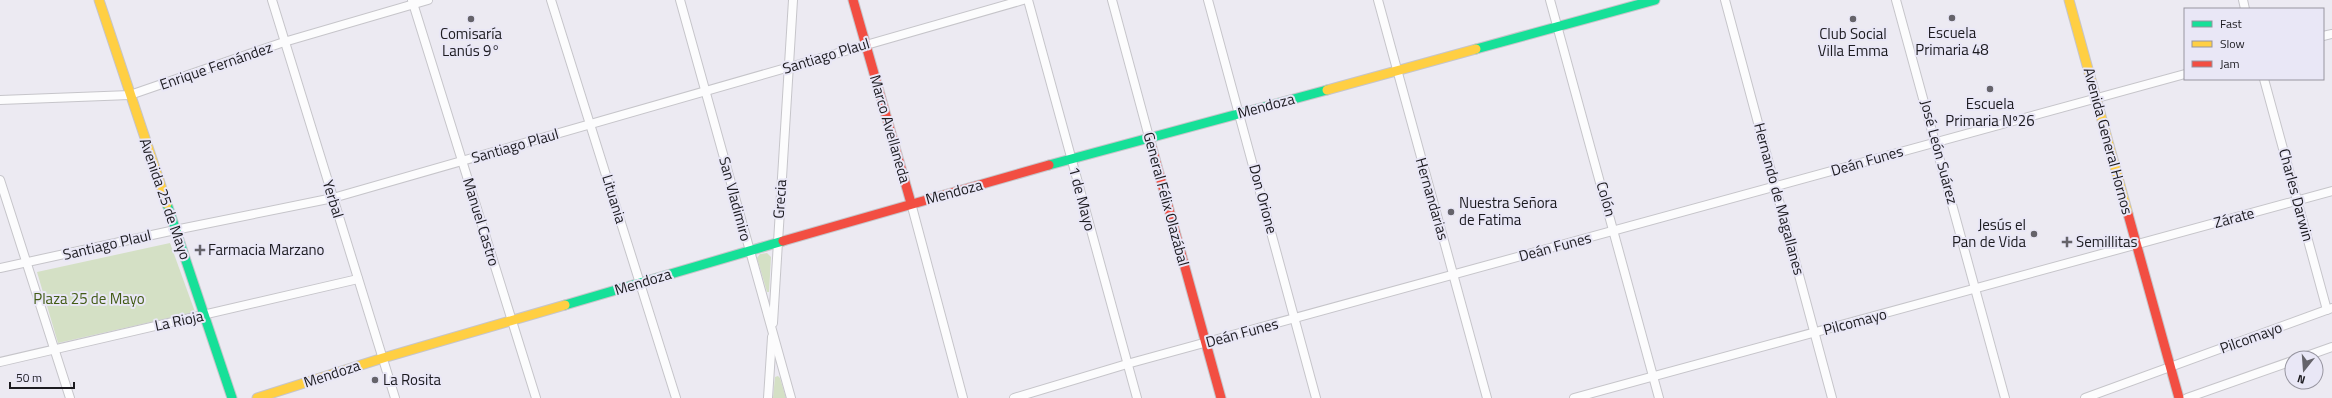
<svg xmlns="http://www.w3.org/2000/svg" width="2332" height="398" font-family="'Titillium Web',sans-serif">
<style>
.green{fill:#d4e0c5}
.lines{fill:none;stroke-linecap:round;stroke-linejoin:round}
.street-casing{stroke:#c6c5ca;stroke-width:10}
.fast-casing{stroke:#c6c5ca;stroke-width:11}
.slow-casing{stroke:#c6c5ca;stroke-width:11}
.jam-casing{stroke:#c6c5ca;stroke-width:11}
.street{stroke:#fcfcfd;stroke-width:8}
.fast{stroke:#16e098;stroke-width:9}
.slow{stroke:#ffcf43;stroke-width:9}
.jam{stroke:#f24e42;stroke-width:9}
.poi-dot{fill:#65636a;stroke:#e9e7f6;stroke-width:1.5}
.labels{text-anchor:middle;stroke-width:4;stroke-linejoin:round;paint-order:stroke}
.poi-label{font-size:15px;fill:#1c1b20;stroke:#e9e7f6}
.street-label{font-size:15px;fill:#1c1b20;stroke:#e9e7f6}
.park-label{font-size:15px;fill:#425b15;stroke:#e9e7f6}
</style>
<rect width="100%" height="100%" fill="#eceaf2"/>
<g class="green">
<polygon points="170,243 195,312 58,343 37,272"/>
<polygon points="767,253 771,257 769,292 767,292 757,258 760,254"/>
<polygon points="778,376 780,378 786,398 773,398 775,377"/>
</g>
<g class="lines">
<g class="street-casing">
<g id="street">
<polyline points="272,0 395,398"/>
<polyline points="412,0 536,398"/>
<polyline points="551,0 676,398"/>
<polyline points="680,0 791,398"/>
<polyline points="1028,0 1137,398"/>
<polyline points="1112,0 1149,137"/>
<polyline points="1208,0 1316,398"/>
<polyline points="1378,0 1487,398"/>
<polyline points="1550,0 1659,398"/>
<polyline points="1725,0 1832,398"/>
<polyline points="1896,0 2005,398"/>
<polyline points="2243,0 2245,9"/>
<polyline points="2323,36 2332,34"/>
<polyline points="2264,79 2327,310"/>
<polyline points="0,100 130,95 284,42 428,0"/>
<polyline points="0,180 70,398"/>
<polyline points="911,203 963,398"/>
<polyline points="0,268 175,230 333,198 1023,0"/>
<polyline points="773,323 793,0"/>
<polyline points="2301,358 2332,347"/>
<polyline points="0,362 358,279"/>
<polyline points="768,398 772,337"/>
<polyline points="1014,398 1127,364 2185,74"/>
<polyline points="1574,398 2332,191"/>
<polyline points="2085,398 2332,308"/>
<polyline points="2187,398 2292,361"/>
</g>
</g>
<g class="fast-casing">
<g id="fast">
<polyline points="1476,49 1655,0"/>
<polyline points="1049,165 1327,90"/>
<polyline points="167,204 232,398"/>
<polyline points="565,305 783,241"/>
</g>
</g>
<g class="slow-casing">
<g id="slow">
<polyline points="99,0 167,204"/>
<polyline points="2069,0 2128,214"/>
<polyline points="1327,90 1476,49"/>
<polyline points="257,398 383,358 565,305"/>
</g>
</g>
<g class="jam-casing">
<g id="jam">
<polyline points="853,0 911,203"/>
<polyline points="1149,137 1221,398"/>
<polyline points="2128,214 2179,398"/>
<polyline points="783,241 1049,165"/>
</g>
</g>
<use href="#street" class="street"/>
<use href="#fast" class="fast"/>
<use href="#slow" class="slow"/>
<use href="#jam" class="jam"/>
</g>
<g class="poi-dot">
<circle cx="1952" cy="18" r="4"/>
<circle cx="471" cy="19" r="4"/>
<circle cx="1853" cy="19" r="4"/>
<circle cx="1990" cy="89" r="4"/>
<circle cx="1451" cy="212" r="4"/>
<circle cx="2034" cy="234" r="4"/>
<path d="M2065 236h4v4h4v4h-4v4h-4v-4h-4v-4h4z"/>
<path d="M198 244h4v4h4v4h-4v4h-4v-4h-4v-4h4z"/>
<circle cx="375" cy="380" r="4"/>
</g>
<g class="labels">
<g class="poi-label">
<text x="1952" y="38">Escuela<tspan x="1952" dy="17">Primaria 48</tspan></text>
<text x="471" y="39">Comisaría<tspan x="471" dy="17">Lanús 9°</tspan></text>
<text x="1853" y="39">Club Social<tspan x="1853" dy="17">Villa Emma</tspan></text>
<text x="1990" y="109">Escuela<tspan x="1990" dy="17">Primaria Nº26</tspan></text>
<text x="1459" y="208" text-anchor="start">Nuestra Señora<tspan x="1459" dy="17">de Fatima</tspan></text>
<text x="2026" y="230" text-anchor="end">Jesús el<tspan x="2026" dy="17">Pan de Vida</tspan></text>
<text x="2076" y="247" text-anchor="start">Semillitas</text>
<text x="208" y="255" text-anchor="start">Farmacia Marzano</text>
<text x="383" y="385" text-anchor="start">La Rosita</text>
</g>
<g class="street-label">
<text transform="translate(826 56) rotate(-17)" y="5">Santiago Plaul</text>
<text transform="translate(216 66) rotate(-19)" y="5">Enrique Fernández</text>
<text transform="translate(1266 106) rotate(-15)" y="5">Mendoza</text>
<text transform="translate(890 129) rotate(74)" y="5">Marco Avellaneda</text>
<text transform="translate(2108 141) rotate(75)" y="5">Avenida General Hornos</text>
<text transform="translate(515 146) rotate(-16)" y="5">Santiago Plaul</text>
<text transform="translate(1939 152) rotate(75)" y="5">José León Suárez</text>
<text transform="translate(1867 161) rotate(-16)" y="5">Deán Funes</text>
<text transform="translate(954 192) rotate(-15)" y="5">Mendoza</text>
<text transform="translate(2296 195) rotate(75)" y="5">Charles Darwin</text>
<text transform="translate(165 199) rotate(71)" y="5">Avenida 25 de Mayo</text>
<text transform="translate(333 199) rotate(73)" y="5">Yerbal</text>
<text transform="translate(614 199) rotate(73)" y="5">Lituania</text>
<text transform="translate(735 199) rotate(75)" y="5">San Vladimiro</text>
<text transform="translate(780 199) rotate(-86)" y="5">Grecia</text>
<text transform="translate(1082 199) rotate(75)" y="5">1 de Mayo</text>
<text transform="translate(1166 199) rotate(75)" y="5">General Félix Olazábal</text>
<text transform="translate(1263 199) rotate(75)" y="5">Don Orione</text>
<text transform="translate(1432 199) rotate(74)" y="5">Hernandarias</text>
<text transform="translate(1606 199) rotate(74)" y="5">Colón</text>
<text transform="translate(1779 199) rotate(75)" y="5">Hernando de Magallanes</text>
<text transform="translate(2234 218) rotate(-15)" y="5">Zárate</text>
<text transform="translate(481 222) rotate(73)" y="5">Manuel Castro</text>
<text transform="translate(107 245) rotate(-13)" y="5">Santiago Plaul</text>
<text transform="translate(1555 247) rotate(-15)" y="5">Deán Funes</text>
<text transform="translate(643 282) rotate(-17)" y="5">Mendoza</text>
<text transform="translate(179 321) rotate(-12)" y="5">La Rioja</text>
<text transform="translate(1855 322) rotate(-15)" y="5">Pilcomayo</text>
<text transform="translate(1242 333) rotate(-15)" y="5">Deán Funes</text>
<text transform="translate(2251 338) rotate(-20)" y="5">Pilcomayo</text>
<text transform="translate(332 374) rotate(-18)" y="5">Mendoza</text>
</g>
<g class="park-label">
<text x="89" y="304">Plaza 25 de Mayo</text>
</g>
</g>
<rect x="2184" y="8" width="140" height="72" fill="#e9e7f6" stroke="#9795a0"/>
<rect x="2192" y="21" width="20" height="6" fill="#16e098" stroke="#9795a0"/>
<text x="2220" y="28" font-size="12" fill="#1c1b20">Fast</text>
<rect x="2192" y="41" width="20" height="6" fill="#ffcf43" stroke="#9795a0"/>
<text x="2220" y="48" font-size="12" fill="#1c1b20">Slow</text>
<rect x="2192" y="61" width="20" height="6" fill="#f24e42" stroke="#9795a0"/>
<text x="2220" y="68" font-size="12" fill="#1c1b20">Jam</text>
<g transform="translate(2304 370) rotate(197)"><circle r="19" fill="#e9e7f6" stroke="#9795a0"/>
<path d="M0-3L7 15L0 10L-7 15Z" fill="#65636a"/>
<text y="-6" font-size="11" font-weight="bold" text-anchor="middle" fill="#1c1b20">N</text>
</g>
<path d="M10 382v6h64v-6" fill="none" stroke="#1c1b20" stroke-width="2"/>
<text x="16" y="382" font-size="12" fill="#1c1b20" stroke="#e9e7f6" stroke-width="3" paint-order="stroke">50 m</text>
</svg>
